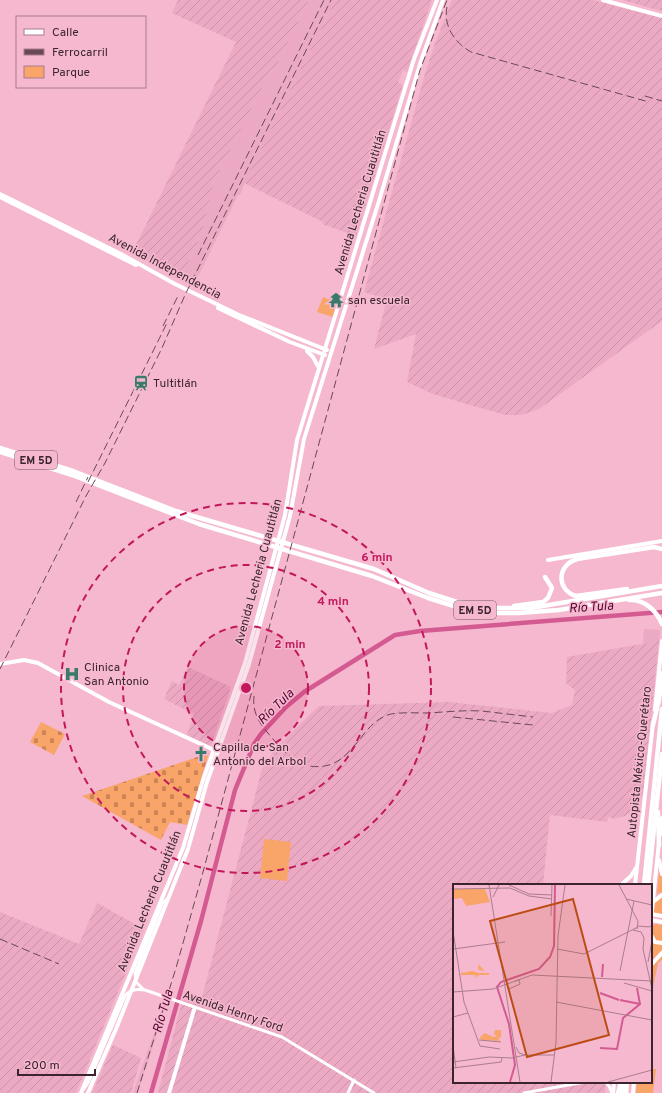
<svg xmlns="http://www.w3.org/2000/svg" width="662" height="1093" font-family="Overpass,sans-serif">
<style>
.built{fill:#eca9c3}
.industrial{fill:url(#industrial-furrows)}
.cemetery{fill:url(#cemetery-stones)}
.park{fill:#f9a469}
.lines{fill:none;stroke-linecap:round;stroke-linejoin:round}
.river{stroke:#d45b91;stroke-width:4.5}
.minor{stroke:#fff;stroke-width:3}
.major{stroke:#fff;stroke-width:4}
.highway{stroke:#fff;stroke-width:4.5}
.rail{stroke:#694955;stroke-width:1;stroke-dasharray:8 4;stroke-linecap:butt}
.ring{fill:none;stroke:#c2185b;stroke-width:2;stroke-dasharray:7 5}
.labels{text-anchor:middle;stroke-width:3;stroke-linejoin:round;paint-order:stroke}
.shield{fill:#f5b8cf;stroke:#73505e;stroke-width:1}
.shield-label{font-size:11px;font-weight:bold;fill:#3b242d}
.street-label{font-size:12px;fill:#3b242d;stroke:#f5b8cf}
.poi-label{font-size:12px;fill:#3b242d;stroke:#f5b8cf;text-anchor:start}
.water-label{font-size:13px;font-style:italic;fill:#52022e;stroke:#f5b8cf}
.inset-river{fill:none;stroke:#d45b91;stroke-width:2}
.inset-road{fill:none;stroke:#ab7d8e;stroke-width:1}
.view{fill:#bd4c14;fill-opacity:0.15;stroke:#bd4c14;stroke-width:2}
.inset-edge{fill:none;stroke:#3b242d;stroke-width:2}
.centre{fill:#c2185b;stroke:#f5b8cf;stroke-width:2}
.ring-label{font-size:12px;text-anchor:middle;font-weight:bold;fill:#c2185b;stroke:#f5b8cf;stroke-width:3;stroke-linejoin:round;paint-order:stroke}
</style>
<defs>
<pattern id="industrial-furrows" width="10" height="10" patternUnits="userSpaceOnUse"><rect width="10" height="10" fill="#eca9c3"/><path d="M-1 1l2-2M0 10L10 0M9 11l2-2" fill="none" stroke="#cb91a8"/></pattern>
<pattern id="cemetery-stones" width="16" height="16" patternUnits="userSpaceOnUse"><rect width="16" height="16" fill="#f9a469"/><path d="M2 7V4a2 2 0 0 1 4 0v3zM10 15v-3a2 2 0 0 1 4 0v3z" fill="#cb8557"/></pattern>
</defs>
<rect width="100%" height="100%" fill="#f5b8cf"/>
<g class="built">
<polygon points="309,0 335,0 244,185 240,195 238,195 193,287 180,280 201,236 214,182 271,70 274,71"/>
<polygon points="644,629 660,630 659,641 643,644"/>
<polygon points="165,1002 167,1003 138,1093 133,1093"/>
</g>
<g class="industrial">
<polygon points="178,0 309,0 274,71 271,70 214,182 201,236 180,280 132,253 236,42 172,13"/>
<polygon points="335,0 432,0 407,72 403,70 398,83 402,84 402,88 356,236 322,224 323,222 244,183"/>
<polygon points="452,0 593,0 662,18 662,321 539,409 522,415 506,415 470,405 433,394 407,382 416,334 374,349 387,299 364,292 424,77 434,46"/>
<polygon points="622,0 662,0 662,11 650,8"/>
<polygon points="659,641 643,795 639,798 634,810 625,816 614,819 608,817 607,822 550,815 543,885 454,885 454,1082 537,1082 538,1085 557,1082 606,1082 605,1093 158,1093 185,990 202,997 262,769 274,750 300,724 319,706 449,702 552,713 572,705 575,690 566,683 567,657"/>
<polygon points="188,667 231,687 211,746 187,735 194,714 164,699 172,681 179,685"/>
<polygon points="97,903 144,929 76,1093 0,1093 0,912 79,944"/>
<polygon points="113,1045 141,1058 131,1093 92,1093"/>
</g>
<g class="cemetery">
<polygon points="41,722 65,734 54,755 30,742"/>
<polygon points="209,753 187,825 170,822 161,840 82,796"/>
</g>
<g class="park">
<polygon points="323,297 337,302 333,317 317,312"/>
<polygon points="264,839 291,842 287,881 260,878"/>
<polygon points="659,872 662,877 662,892 657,894"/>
<polygon points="662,896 662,914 654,913 655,902"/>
<polygon points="656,924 662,925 662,942 656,940 652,934 653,925"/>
<polygon points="651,938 655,943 662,945 662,950 651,961"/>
<polygon points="662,955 662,960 658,963 652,992 651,967"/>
<polygon points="651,1069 656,1069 653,1093 636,1093 637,1082 651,1082"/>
</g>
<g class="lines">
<polyline class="river" points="151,1093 201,921 235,790 254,744 261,734 286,707 304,692 395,635 420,631 662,612"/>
<g class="minor">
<polyline points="143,989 136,982 135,973 162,904 167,899"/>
<polyline points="605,1082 609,1086 612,1093"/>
<path d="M83,1090L88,1083L125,996C130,989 137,989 145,990L282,1037L374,1093"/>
<polyline points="348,1093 354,1080"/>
<polyline points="524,1093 585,1082"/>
</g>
<g class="major">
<polyline points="603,0 662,16"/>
<polyline points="0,194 121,254 175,284 239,315 327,350"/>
<polyline points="0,197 136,265"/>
<polyline points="218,308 290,342 325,355"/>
<polyline points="307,351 313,357 319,368"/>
<polyline points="548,560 662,541"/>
<polyline points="0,664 24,660 38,663 109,702 214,750"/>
<polyline points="655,710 662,641"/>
<polyline points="660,835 662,818"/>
<polyline points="659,860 662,874"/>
<polyline points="621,885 631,876 636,868"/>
<polyline points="635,885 653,723"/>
<polyline points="653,902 662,895"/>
<polyline points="651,914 662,916"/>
<polyline points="651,919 659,842"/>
<polyline points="651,920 662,922"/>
<polyline points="651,935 655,942 662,943"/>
<polyline points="651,965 662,953"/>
<polyline points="81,1093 183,848 203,780 245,663 285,515 297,440 414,59 437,0"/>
<polyline points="88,1093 116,1029 188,849 207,782 249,664 290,516 304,439 379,201 421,61 443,0"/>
<polyline points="169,1093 194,1010"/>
<polyline points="613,1093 614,1082"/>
<polyline points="633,1093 634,1082"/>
</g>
<g class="highway">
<polyline points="0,448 73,471 176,511 374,569 429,593 457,602 499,608 531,608 662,586"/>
<polyline points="0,452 72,475 199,524 372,576 428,598 457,607 498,613 519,613 559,610 662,593"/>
<path d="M627,589L576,596C556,590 557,565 577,559L654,547L662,549"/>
<path d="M629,600C644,599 656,610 662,624"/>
<polyline points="514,606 543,602 548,598 552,588 545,577"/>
<polyline points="653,725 659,700 662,673"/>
<polyline points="658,812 659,845"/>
<polyline points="644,885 662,709"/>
<polyline points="648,885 662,754"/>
<polyline points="618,1093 621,1082"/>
<polyline points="622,1093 623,1084"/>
<polyline points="626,1093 627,1082"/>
</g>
<g class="rail">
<path d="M447,7C443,26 455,43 471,52L649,102"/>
<polyline points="645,96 662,101"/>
<polyline points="198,255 324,0"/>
<polyline points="163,326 179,294"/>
<polyline points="88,482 167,323"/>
<polyline points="76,502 88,477"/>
<polyline points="0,669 86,496 105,463 162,348 185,295 331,0"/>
<path d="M254,696C252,715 261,725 273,739C287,756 304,772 329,765C357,756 363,721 391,714C403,712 416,713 428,713C445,712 464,710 482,711C499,713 516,715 533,717"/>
<polyline points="453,717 533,725"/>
<polyline points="0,939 59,964"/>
<polyline points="137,1093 176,968 203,872 420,70 447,0"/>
</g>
</g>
<circle cx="246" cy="688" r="62" fill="#c2185b" fill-opacity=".12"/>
<g class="ring">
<circle cx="246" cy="688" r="62"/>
<circle cx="246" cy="688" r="123"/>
<circle cx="246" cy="688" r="185"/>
</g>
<defs>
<g id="temple-bare" transform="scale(1.2)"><path d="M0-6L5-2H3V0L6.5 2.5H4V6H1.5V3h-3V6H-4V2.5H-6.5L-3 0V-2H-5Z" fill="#397a6a" stroke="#f5b8cf" stroke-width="2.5" paint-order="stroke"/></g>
<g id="station-bare" transform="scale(1.2)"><path d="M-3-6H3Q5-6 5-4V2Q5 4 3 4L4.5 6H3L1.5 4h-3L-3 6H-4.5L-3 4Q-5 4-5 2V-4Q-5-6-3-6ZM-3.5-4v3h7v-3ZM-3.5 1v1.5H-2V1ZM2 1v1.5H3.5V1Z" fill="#397a6a" stroke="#f5b8cf" stroke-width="2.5" paint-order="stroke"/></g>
<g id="hospital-bare" transform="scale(1.2)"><path d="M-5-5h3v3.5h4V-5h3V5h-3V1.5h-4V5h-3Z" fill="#397a6a" stroke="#f5b8cf" stroke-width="2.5" paint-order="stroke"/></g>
<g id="church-bare" transform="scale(1.2)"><path d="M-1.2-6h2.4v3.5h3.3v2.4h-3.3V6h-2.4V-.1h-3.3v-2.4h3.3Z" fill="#397a6a" stroke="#f5b8cf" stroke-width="2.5" paint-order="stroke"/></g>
</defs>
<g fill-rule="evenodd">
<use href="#temple-bare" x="336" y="300"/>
<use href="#station-bare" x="141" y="383"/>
<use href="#hospital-bare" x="72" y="674"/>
<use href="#church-bare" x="201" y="754"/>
</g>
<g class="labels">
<g class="shield">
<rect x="15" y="451" width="42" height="18" rx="3"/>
<rect x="454" y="601" width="42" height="18" rx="3"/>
</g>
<g class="shield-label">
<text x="36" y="464">EM 5D</text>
<text x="475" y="614">EM 5D</text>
</g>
<g class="street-label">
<text transform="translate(360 202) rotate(-73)" y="4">Avenida Lecheria Cuautitlán</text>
<text transform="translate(165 266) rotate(28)" y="4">Avenida Independencia</text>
<text transform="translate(258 572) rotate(-75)" y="4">Avenida Lecheria Cuautitlán</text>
<text transform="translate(639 762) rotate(-84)" y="4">Autopista México-Querétaro</text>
<text transform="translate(149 901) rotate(-68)" y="4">Avenida Lecheria Cuautitlán</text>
<text transform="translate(233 1011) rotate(19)" y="4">Avenida Henry Ford</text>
</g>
<g class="poi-label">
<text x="348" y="304">san escuela</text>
<text x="153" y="387">Tultitlán</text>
<text x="84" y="671">Clinica<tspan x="84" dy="14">San Antonio</tspan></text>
<text x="213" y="751">Capilla de San<tspan x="213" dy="14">Antonio del Arbol</tspan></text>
</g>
<g class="water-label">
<text transform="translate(591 606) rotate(-4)" y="5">Río Tula</text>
<text transform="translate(275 706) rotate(-44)" y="5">Río Tula</text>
<text transform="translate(162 1011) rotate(-74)" y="5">Río Tula</text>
</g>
</g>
<g transform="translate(453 884)">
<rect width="199" height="199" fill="#f5b8cf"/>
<path d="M0,5H32L37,18L13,22L9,14L0,15ZM25,80L32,87L26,86V89H36V91H26L25,93L24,91L22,95V91H8V89L19,87L26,89ZM42,146H48V154L45,153L47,157L28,156L27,153L32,149L40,153L44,152L41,150Z" fill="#f9a469"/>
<path class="inset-river" d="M149,93L150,80M147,109L166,116M167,116L187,120M147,164L164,165L170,134L187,120L184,104M57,198L62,181L56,140L44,103L48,98L86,85L97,73L101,62L102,1"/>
<path class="inset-road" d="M36,1L67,198M56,1L76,10L99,11M166,1L185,37L184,45M0,5L57,4L76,12L99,15M40,13L46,1M173,15L199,21M98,32L99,1M185,42L196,43L199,41M180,46L188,48L191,54L190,65L199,105M0,47L11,118L27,162L47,165M0,65L52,58M104,65L131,70L185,43M195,78L199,57M167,87L181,17M171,99L199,107M54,101L56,105L67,100L66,96L62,97M0,108L40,105L79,91L199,97M103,118L199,136M0,133L15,129M26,156L48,158M0,162L3,184M63,163L66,169L72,171M0,178L36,173L59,174L72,171H101M0,184L48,178L49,174M98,198L103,158L105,52L112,1M155,198L199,186"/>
<path class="view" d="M120,15L156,151L74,173L37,37Z"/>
<rect width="199" height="199" class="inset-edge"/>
</g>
<circle cx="246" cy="688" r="6" class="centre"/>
<g class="ring-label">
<text x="377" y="561">6 min</text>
<text x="333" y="605">4 min</text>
<text x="290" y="648">2 min</text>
</g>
<rect x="16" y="16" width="130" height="72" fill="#f5b8cf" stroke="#ab7d8e"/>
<rect x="24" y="29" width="20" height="6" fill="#ffffff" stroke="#ab7d8e"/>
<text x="52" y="36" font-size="12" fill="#3b242d">Calle</text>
<rect x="24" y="49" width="20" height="6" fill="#694955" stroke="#ab7d8e"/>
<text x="52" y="56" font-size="12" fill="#3b242d">Ferrocarril</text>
<rect x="24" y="66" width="20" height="12" fill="#f9a469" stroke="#ab7d8e"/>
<text x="52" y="76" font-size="12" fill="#3b242d">Parque</text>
<path d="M18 1069v6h77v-6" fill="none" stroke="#3b242d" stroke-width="2"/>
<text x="24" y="1069" font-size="12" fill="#3b242d" stroke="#f5b8cf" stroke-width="3" paint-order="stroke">200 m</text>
</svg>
